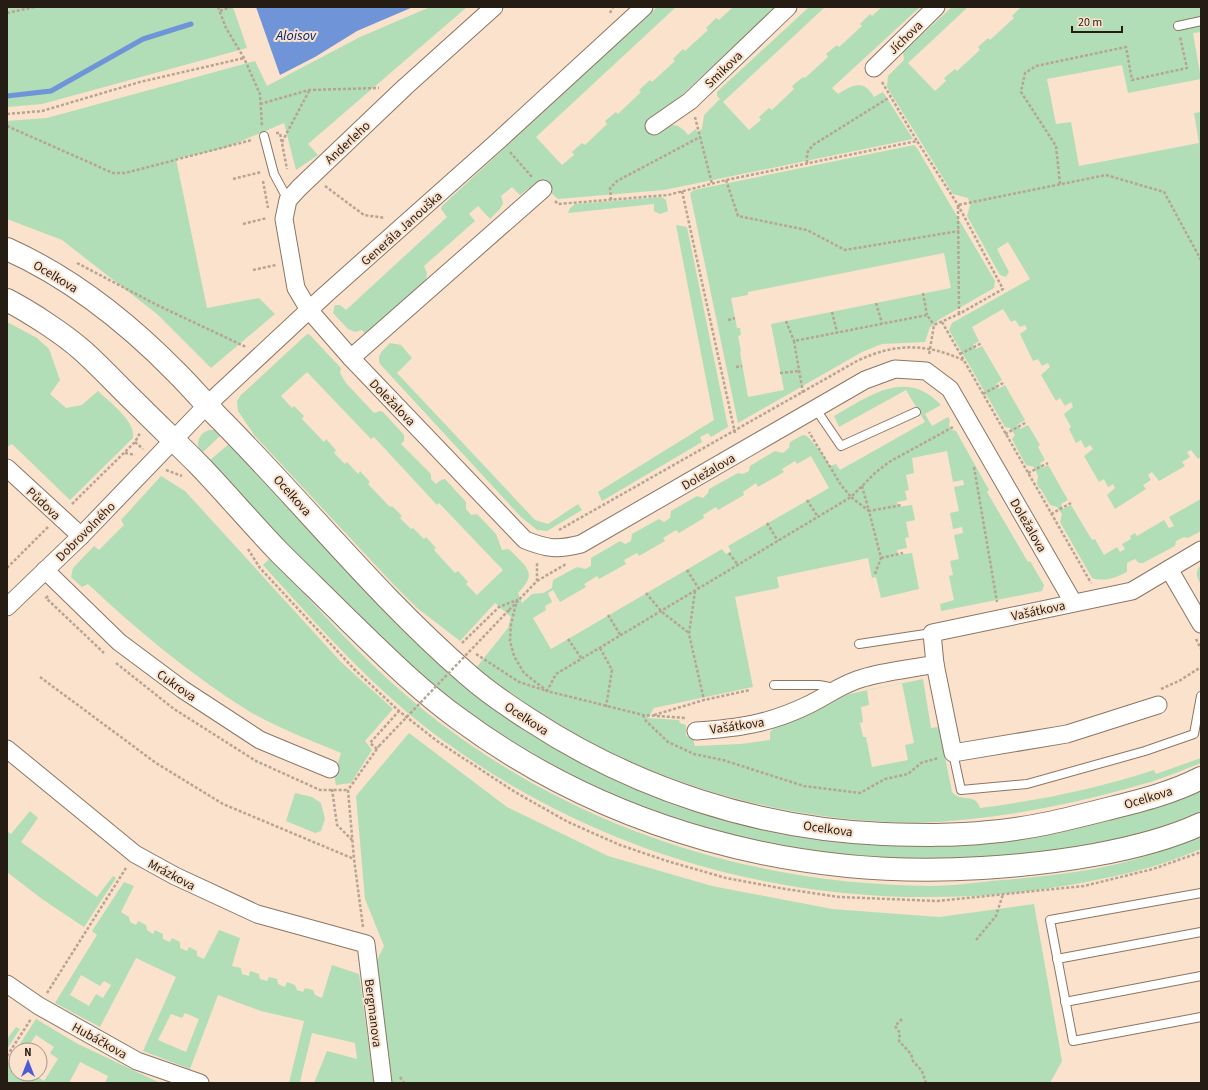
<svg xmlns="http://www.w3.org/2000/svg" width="1208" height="1090" font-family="'Source Sans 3',sans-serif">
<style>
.green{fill:#b1deb6;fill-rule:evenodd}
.water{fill:#6f94d7}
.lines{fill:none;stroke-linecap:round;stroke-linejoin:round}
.stream{stroke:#6f94d7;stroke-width:5}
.lane-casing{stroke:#8c7663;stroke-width:10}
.street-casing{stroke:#8c7663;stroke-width:19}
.secondary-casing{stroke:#8c7663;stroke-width:24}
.path{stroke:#b8a493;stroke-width:2.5;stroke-dasharray:3 2;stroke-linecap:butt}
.lane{stroke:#fff;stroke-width:8}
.street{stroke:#fff;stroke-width:17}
.secondary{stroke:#fff;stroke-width:22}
.path-bridge{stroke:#b8a493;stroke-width:2.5;stroke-dasharray:3 2;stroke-linecap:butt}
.labels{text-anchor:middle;stroke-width:4;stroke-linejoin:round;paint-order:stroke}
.street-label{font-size:13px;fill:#251c14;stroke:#fae2cd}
.water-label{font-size:14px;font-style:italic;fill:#022774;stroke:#fae2cd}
</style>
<rect width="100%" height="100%" fill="#fae2cd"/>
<g class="green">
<polygon points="7,7 233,7 247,48 42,104 7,107"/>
<polygon points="430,7 467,7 308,144 318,155 296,170 284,123 225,148 176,159 207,308 259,298 275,314 211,368 157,314 62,240 7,219 7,121 47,118 255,61 267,86 360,37"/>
<path d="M657,7H676L536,137L562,165L574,155L572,152L582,143L585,145L607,124L605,121L616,112L618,114L641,92L639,90L650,80L652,82L675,61L673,59L683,49L685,51L708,30L706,28L716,18L719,20L733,7H777L646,128L651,134C667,126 675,118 688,135L696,129L697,132L702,129L704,115L720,99L717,96V92L809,7H825L723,102L749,130L761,120L759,117L769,108L772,110L794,89L792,86L803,77L805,78L828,57L826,54L837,45L839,47L862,26L860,24L870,14L872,16L882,7H920L832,88L838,94C853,85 863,78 874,97L883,92L913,139L664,190L558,199L550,192L539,199L529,188L520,195L512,187L501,196L503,203L500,209L490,219L478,206L469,214L475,221L424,266L427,273L426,280L366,335L362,330L355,332L348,329L333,313L335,305H340L346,310L447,217L441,209L442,206Z"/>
<path d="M952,7H968L908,63L935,91L946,81L944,78L955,69L957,71L980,50L978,47L988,38L990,40L1014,18L1012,16L1021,7H1201V32L1193,33L1201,79L1128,93L1122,65L1047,79L1056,124L1071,122L1079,166L1199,143L1194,113L1201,112V457L1198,459L1191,450L1187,452L1190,457L1182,462L1185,466L1159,481L1152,472L1148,475L1151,480L1143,485L1146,489L1115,509L1107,495L1115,488L1113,484L1108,487L1104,479L1099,482L1084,456L1093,449L1090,445L1085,448L1081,440L1076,443L1069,429L1071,427L1064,414L1073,407L1071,402L1065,406L1060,398L1056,401L1041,375L1050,367L1048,363L1042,366L1038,359L1033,361L1020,334L1027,329L1025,325L1020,327L1015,320L1011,322L1003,309L972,327L979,341L973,345L976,349L982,346L1002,380L996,384L998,389L1005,385L1025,420L1017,425L1020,429L1028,425L1040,445L1038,447L1045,460L1040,463L1043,468L1048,465L1068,500L1061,504L1063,509L1071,505L1092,540L1095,539L1104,555L1117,547L1120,552L1125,549L1122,544L1131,539L1130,536L1135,533L1137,536L1164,520L1169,528L1174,526L1169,517L1201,499V531L1188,538L1184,537L1176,541L1175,546L1143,563H1139L1135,559L1127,563V572C1115,578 1105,582 1092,578L1060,522L1062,514L1057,507L1050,505L1040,488H1039L1037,483L1038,476L1034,467L1026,465L1012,439L1015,435L1010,428L1005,427L949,330L952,323L1030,279L1008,242L997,249L1009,272L1006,277L1000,275L967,216L970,205L968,198L953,194L887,87L888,76L904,60L903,52Z"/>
<path d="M914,145L917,148L995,281L994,288L940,319L930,327L925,342L882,344L862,352L738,423L690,193L694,190ZM944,253L951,288L771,324L784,390L748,397L740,352L741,351L738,336L741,335L740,328H737L731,298L748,295V292Z"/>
<polygon points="662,197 666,200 668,211 660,214 654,211 654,204 568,213 570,208 575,204"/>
<polygon points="676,225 687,227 728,427 711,437 708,433 700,437 702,442 602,501 598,492 714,420"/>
<path d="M7,322L37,338L49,349L60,380L50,394L66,408L82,405L98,391C109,402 136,421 133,438L70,500L12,444L7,447Z"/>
<path d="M309,334L341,368L340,373L346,383L374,413L380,411L383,412L404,435V441L401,444L431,474V479L436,484L441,480L445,479L466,502V509L471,515L477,514L496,534L502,550L508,549L511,551C527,568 538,573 518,593L522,603L532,594L543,593L552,588L553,580L577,567L585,569L591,566V558L620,541L625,544L631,541L632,534L659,519L664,522L670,518L671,511L697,496L703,498L708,493L709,489L738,473L743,474L749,471L750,466L775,451L783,453L789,448L790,442L803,435L807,436L821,452L830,466L836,464L840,470L925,422L906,390L839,427L834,416C868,397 906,367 941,405L925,414L932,426L948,417L950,420L949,425L950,429L956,431L989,490L987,492L1028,562L1030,561L1044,585L1042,591L941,611L940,604L954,600L949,576L953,575L950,561L959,559L954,535L963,533L962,527L953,529L950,513L959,511L954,487L964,485L963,480L953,482L947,451L912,458L914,473L906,475L909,490L905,491L907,500L897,502L898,507L912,505L915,520L906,522L909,537L905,538L907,548L897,550L898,555L912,553L919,589L881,598L876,577L872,578L868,558L777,577L779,588L735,597L753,687L654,708L648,718L679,720L680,723L686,725V736L693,738L695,746L741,744L770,740V732L774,728L811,713L849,694L923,679L931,728L939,727L952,792C961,803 975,792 980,808C1041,800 1096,789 1154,770L1156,774L1201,758V763C1182,770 1163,779 1143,784C1069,806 992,820 915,823C901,823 887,822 873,821C779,815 687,790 602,749C557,727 516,697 476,668L508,628L511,617L495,603L460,641L417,608L395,586L255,436L238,411L237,401L241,395L306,335ZM307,372L371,439L374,437L437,505L439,503L503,570L477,595L466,584L468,582L458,571L455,573L434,550L436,548L426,537L424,539L413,528L411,529L400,518L402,516L392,506L390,507L368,484L370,482L360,471L358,474L347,462L345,464L334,453L336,450L326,439L324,442L302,419L304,416L294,406L292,408L281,396ZM811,456L829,488L728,546L731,551L726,554L722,549L551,649L533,618L546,610L545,606L552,602L548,593L553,590L560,602L586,587L584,584L597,576L599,579L626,564L624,560L637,553L639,556L665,541L663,538L676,530L679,533L704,518L703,515L716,507L718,510L744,495L743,492L756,483L758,487L784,472L782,469L795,461L797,464ZM902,683L914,743L905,745L908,760L872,767L866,737H863L860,723L863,722L861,707L869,705L867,690Z"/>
<path d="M390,343L401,345L412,358L397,373L535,520L548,524L578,504L582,510L547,531L537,530L521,517L380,364C376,354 384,350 390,343Z"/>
<path d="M209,430H216L222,434L201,454C195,444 198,434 209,430Z"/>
<polygon points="230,443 414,639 655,790 900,839 1201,785 1201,816 1142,837 957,867 732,844 530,762 394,659 209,461"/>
<path d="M161,476L185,491L341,662L393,709L365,741L372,750L351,783L336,785L334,774L341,753C310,740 277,728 247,710C190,674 138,631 88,584L82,587L71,577L73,568L94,546L99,550L124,525L121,520Z"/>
<path d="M271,557C327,619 383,682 451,731C592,834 757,884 930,886C954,886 979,882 1003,880C1052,876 1106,870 1152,854C1169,849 1185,842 1201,836V849C1185,855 1168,862 1151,867C909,933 648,890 444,741C376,692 319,627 263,565Z"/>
<path d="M1201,565V585C1197,577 1194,572 1201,565Z"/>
<polygon points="409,733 507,807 608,856 712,886 832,909 939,917 1034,904 1062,1061 1050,1083 390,1083 375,964 384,946 365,899 356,796"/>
<polygon points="295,793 312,797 321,803 325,819 321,831 315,833 286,821"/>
<polygon points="30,811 38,818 21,842 97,897 113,876 116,878 84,927 42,899 7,872 7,831 11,834"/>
<path d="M124,882L134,886L121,912L129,917L130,922L136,925L138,921L146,925L147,930L153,934L155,930L163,934V939L170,942L172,938L180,942V948L187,951L189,947L197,951V956L204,959L219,930L240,938L232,966L241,968L242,974L249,976L250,971L259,974L260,979L267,981L269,977L277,979L278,984L285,987L287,982L295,985L297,990L303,992L305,988L313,990L315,995L322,998L332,965L359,974L374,1083H314L327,1051L357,1059L355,1043L312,1033L300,1082L302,1083H289L304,1021L261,1011L218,995L190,1069L143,1051L176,977L136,958L100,1027L55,1003L97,935L92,931ZM81,975L100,986L104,981L111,985L103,998L96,994L89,1006L70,995ZM185,1013L199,1019L186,1052L158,1040L171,1014L182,1018Z"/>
<polygon points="36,1019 78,1044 160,1083 105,1083 108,1076 80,1062 69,1083 7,1083 7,1065 16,1051 16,1074 33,1074 44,1081 58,1059 50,1053 54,1047 36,1035 26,1050 16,1050"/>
<polygon points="16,1027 20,1029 7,1049 7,1039"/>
</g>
<polygon class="water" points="256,7 413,7 357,31 315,57 280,75"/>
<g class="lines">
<polyline class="stream" points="7,96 51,91 143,39 191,24"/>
<g class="lane-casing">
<g id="lane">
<polyline points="1178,26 1201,21"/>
<polyline points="264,136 274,174 288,200"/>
<polyline points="815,408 841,446 916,412"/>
<polyline points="859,644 932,633"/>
<polyline points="774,685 819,685 835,688"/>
<polyline points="953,753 961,790 1027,784 1145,751 1194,734 1201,696"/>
<polyline points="1201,893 1050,920 1073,1041 1201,1017"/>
<polyline points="1057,959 1201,932"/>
<polyline points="1065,1002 1201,976"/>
</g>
</g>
<g class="street-casing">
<g id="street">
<path d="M494,7L405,87L299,188L288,200L284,219L296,288L309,310L351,358L525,540C548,549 557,550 581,544L865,380L895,369L926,371L950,389L1073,602"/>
<polyline points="874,68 936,7"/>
<polyline points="654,126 690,101 788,7"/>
<polyline points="351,358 543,189"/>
<polyline points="7,468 81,536"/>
<polyline points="1169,569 1201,624"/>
<polyline points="45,570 119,642 182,689 260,740 330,769"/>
<polyline points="7,607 81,536 207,405 324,296 498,141 644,7"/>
<polyline points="1158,705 1067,734 953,753 935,664 932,633 1132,591 1201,550"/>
<path d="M696,731C738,728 769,724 808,705C827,696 843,683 863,678C886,671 911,669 935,664"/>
<polyline points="7,749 135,854 175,876 257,914 366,944 383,1083"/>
<polyline points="7,984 39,1006 137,1061 200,1083"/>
</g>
</g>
<g class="secondary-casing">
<g id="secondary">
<path d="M7,249C72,278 128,323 177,373C191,387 203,401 216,415C301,500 376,595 467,674C486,691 508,706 530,720C634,788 758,829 883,834C918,835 954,836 989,832C1029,829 1068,819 1107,809C1139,801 1172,793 1201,778"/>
<path d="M7,300C30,312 64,334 83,351C102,368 119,387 138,405C158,425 178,444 198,464C226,493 251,523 279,552C302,575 326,598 349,621C384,655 419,690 459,719C609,830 796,880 982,868C1049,864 1140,852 1201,824"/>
</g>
</g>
<g class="path">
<polyline points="218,7 226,28 244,58 260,94 262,126"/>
<polyline points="220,11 231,7"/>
<polyline points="7,13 34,7"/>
<polyline points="610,13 613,7"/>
<polyline points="882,82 917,141"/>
<polyline points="260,104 309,90 379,88"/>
<polyline points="7,114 42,111 140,82 244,58"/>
<polyline points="695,117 712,184"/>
<polyline points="7,126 113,173 125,173 252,140"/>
<polyline points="276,133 280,133 287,169"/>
<polyline points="282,142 309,91"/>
<polyline points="510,152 532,177"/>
<polyline points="807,163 807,153 813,145 890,97"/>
<polyline points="233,179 261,172"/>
<polyline points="726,180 738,216 807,230 845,250 959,231"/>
<polyline points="263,181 268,208"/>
<polyline points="1060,184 1056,146 1021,92 1025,73 1036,66 1126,47 1132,80 1187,68 1180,37"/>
<polyline points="325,186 364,215 385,218"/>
<polyline points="682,191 735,433"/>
<polyline points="611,200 610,188 617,181 700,137"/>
<polyline points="555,201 558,204 668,195 726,180 917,141 958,205 1003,289 959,314 934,325 929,355"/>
<polyline points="243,224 267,218"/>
<polyline points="77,263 157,305 246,347"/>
<polyline points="253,270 276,265"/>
<polyline points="923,293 927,315"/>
<polyline points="876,303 882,323"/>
<polyline points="832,312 837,332"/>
<polyline points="959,314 958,205 1106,175 1164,192 1201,260"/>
<polyline points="728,320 735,318"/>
<polyline points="786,321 794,341"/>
<polyline points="942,322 1091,583"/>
<polyline points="960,354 982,343"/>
<polyline points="736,367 742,366"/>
<polyline points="780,373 799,371"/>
<polyline points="803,393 794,341 927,315 934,325"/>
<polyline points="983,394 1005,382"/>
<polyline points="1005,434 1027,422"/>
<polyline points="135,442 143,449"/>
<polyline points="125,453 135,455"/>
<polyline points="974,467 997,602"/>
<polyline points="166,470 182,476"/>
<polyline points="1028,473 1048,463"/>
<polyline points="862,486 869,511 902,505"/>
<polyline points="807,500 818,517"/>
<polyline points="72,504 135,442 140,433"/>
<polyline points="1051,514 1071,503"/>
<polyline points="767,523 778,541"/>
<path d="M559,530L857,361C895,343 925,343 963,360"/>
<polyline points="248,549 260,568 354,669 399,711 437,741 515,792 568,822 620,845 667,861 726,878 785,889 839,897 937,901 1084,886 1153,869 1201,852"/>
<polyline points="729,553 738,565"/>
<polyline points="881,558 903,553"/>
<polyline points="7,568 48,527"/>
<polyline points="687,570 699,589"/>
<polyline points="875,574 881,558 869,511 851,497 875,473 889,462 953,427"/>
<polyline points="537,581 566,564"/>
<polyline points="695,591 689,634 704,700"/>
<polyline points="646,593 662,612 689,633"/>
<polyline points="48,596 46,598 104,653"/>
<polyline points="509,610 537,581 537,562"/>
<polyline points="608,615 621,636"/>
<polyline points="568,639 582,659"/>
<polyline points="1196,639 1201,649"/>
<polyline points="462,643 499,607 517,600 511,624 510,641 514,656 524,673 547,691 643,715 686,718"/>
<polyline points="600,648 612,670 606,707"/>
<polyline points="476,654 519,682 547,691 556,674 851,497 841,485 809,432"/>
<polyline points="116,663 174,709 256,761 320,790 348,790"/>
<polyline points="40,677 156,763 223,804 354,859"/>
<polyline points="1161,689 1179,681 1201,667"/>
<polyline points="643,715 646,721 668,742 694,754 723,760 804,786 860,793 885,779 908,774 921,763 938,758"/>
<polyline points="654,715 704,700 750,690"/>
<polyline points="377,749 370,743 399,711"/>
<polyline points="332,789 337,825 352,840"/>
<polyline points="363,927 354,859 348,790 379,746"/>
<polyline points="976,940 996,916 1003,894"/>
<polyline points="47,993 126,868"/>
<polyline points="902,1019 895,1026 900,1033 899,1041 911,1054 913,1061 922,1071 926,1083"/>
<polyline points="7,1056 31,1019"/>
<polyline points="400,1077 404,1083"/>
</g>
<use href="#lane" class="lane"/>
<use href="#street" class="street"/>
<use href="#secondary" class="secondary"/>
<polyline class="path-bridge" points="379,746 509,610"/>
</g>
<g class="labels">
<g class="street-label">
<text transform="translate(905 37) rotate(-44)" y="5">Jíchova</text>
<text transform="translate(723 69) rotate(-44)" y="5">Smikova</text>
<text transform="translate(347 142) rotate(-43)" y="5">Anderleho</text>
<text transform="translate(401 228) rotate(-42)" y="5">Generála Janouška</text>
<text transform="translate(56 276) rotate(31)" y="5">Ocelkova</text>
<text transform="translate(393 402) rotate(46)" y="5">Doležalova</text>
<text transform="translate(708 471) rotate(-30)" y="5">Doležalova</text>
<text transform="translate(293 495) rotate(48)" y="5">Ocelkova</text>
<text transform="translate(44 503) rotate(43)" y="5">Půdova</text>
<text transform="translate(1029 525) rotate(60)" y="5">Doležalova</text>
<text transform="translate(85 531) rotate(-45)" y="5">Dobrovolného</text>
<text transform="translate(1038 610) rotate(-12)" y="5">Vašátkova</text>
<text transform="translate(177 685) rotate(35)" y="5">Cukrova</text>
<text transform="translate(527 718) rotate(33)" y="5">Ocelkova</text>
<text transform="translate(737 725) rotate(-8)" y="5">Vašátkova</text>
<text transform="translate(1148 797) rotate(-17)" y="5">Ocelkova</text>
<text transform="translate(828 828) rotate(8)" y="5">Ocelkova</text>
<text transform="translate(172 874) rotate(28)" y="5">Mrázkova</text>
<text transform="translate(374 1013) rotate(83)" y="5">Bergmanova</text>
<text transform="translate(100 1040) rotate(29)" y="5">Hubáčkova</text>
</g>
<g class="water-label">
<text x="296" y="40">Aloisov</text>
</g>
</g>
<rect width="1208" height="1090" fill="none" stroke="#251c14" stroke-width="16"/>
<g transform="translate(28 1062)"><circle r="19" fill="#fae2cd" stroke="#a59383"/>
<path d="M0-3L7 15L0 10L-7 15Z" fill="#4c5dd3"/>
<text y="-6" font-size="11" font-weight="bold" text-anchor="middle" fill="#251c14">N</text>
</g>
<path d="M1072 26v6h50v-6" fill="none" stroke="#251c14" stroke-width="2"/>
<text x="1078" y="26" font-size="12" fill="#251c14" stroke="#fae2cd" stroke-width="3" paint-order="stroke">20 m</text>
</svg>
